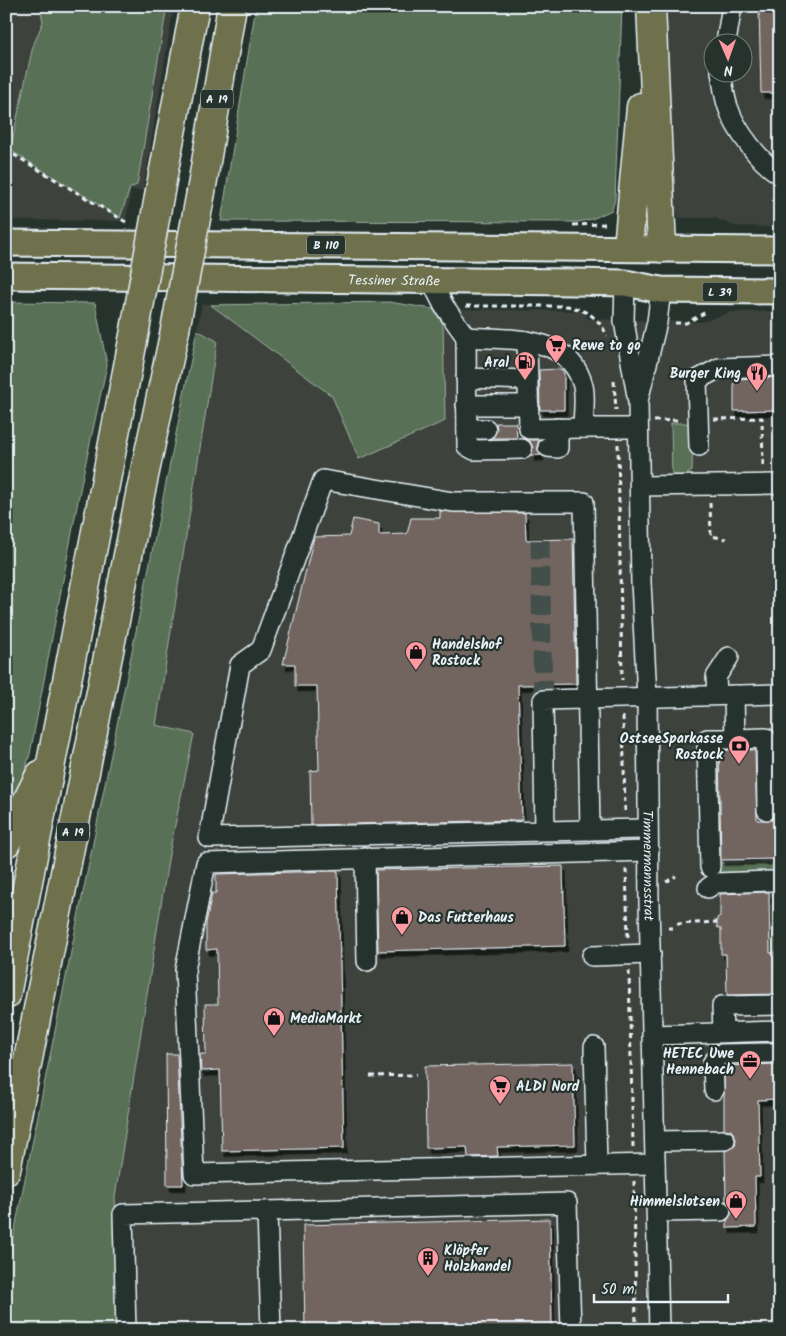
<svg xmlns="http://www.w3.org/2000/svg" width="786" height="1336" font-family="Kalam,sans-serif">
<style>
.built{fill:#3d423c;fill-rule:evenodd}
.green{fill:#586f54;stroke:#a0b0a6}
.building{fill:#726560;stroke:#e8f1f8;filter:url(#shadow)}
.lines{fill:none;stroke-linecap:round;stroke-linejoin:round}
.minor-tunnel{stroke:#43504b;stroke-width:19;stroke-dasharray:19 9;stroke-linecap:butt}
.minor-casing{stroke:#e8f1f8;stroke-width:22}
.major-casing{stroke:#e8f1f8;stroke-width:29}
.highway-casing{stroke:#e8f1f8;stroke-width:31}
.path{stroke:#e8f1f8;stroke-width:3;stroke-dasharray:5 4;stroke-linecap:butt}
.minor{stroke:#26332d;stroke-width:19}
.major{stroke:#6e714b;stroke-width:25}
.highway{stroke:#6e714b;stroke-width:28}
.highway-bridge-casing{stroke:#e8f1f8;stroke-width:31;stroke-linecap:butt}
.highway-bridge{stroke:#6e714b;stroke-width:28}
.labels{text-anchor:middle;stroke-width:4.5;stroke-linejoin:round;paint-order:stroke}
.shield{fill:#26332d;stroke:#aeb8bb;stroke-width:1}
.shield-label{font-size:12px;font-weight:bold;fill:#e8f1f8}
.street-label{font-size:14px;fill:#e8f1f8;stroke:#26332d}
.poi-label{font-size:14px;font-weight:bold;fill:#e8f1f8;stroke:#26332d;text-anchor:start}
</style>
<defs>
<filter id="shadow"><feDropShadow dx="3" dy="5.5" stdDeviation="0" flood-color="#0009"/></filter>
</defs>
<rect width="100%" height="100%" fill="#26332d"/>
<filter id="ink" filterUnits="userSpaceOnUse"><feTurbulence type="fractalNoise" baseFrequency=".02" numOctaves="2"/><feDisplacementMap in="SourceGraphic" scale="10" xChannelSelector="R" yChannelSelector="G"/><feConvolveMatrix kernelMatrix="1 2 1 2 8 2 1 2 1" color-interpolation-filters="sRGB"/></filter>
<g filter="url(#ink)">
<g class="built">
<polygon points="6,6 174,6 143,190 131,190 126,221 6,220"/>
<path d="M661,6H780V227L734,226L715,218H679L671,198ZM714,42H744V72H714Z"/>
<polygon points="389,302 433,309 582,311 589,319 702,322 731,312 780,311 780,1330 45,1330 217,342 197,330 202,304"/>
</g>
<g class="green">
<polygon points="40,6 167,6 137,185 130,188 120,218 10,150 33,46 43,22"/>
<polygon points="256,6 622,6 615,199 612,210 592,219 578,222 221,221"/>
<polygon points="6,302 95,303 107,365 82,480 30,754 15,805 6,825"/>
<polygon points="389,302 433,309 443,324 445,421 359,459 332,396 211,305"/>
<polygon points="197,330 217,341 156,725 194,734 169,854 115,1197 120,1330 6,1330 6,1273"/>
<polygon points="671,423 693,423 692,471 681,478 672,478"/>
<polygon points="780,861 780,972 777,972 776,951 772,951 771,905 778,904 776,875 718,877 717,863"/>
</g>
<g class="building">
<polygon points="759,6 780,6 780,93 761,93"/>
<polygon points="561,369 564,373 564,410 540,410 539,370"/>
<polygon points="780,377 780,410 734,411 734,379"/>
<polygon points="496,423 516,423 517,438 492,438 497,429"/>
<polygon points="529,440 539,440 537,446 541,455 531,456 533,448"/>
<polygon points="440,511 525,513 526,540 573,539 576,684 518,685 522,820 311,825 310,771 319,770 317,686 295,686 295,664 283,664 314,537 349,536 353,519 379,524 379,535 407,534 411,518 440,518"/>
<polygon points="719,750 755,750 757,820 778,820 780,859 721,860"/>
<polygon points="563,866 565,946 378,951 376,870"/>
<polygon points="338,871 344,1148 222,1151 220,1070 201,1071 200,1054 206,1054 205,1004 218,1004 217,949 206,950 206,923 212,893 216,893 216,874"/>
<polygon points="769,892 770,953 776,953 776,974 780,973 780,994 727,995 726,954 721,954 721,929 717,927 717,918 720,916 720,894"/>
<polygon points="166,1054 177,1054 183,1185 167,1185"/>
<polygon points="573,1063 575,1145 497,1147 498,1156 468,1157 467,1147 426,1148 425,1066"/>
<polygon points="777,1064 778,1099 758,1100 760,1177 755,1177 756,1227 727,1228 727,1221 732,1210 726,1201 725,1151 735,1146 736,1139 731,1130 724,1129 724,1066"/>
<polygon points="550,1219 552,1330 305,1330 303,1225"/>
</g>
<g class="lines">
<polyline class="minor-tunnel" points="540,540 543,700"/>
<g class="minor-casing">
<g id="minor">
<polyline points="726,42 732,6"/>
<path d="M721,72C723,84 724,96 728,107C735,129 760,163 780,174"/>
<path d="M432,282L444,306L466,337C508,340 570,333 583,386C586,398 583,415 583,428H638"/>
<path id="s1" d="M625,283L624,321L638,402L641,582L647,697L649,902L659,1330"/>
<polyline points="466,337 467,446 474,450 522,449"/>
<polyline points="527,341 529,429 583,428"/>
<polyline points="466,378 528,380"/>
<polyline points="639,397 657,322 661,290"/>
<polyline points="466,405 529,405"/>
<polyline points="467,429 486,429"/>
<polyline points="699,446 697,380 719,368 780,366"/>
<polyline points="548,447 558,448 558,428"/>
<polyline points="640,486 780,484"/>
<polyline points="717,695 716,677 729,657"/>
<polyline points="734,695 735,739 766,738 767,810"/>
<polyline points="590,830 648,829"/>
<path d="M545,831L590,830L584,502H453L323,480L261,650L240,665L209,838L545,831L543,700C622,698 701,696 780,694"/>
<polyline points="649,851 206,863 185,970 194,1174 655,1164"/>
<polyline points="365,857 367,961"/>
<polyline points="710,867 707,739 735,739"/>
<polyline points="708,888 715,883 772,881"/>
<polyline points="592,956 651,954"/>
<polyline points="723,1032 722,1006 780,1005"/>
<polyline points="653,1035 780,1031"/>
<polyline points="594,1047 597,1165"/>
<polyline points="714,1090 713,1062 721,1054 775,1053"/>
<polyline points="655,1141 725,1140"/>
<polyline points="657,1212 721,1211"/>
<polyline points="126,1330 123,1214 267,1211"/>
<polyline points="271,1330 267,1211 567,1203 571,1330"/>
</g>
</g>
<g class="major-casing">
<g id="major">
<polyline points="6,243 780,250"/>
<path id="s2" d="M6,276L574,282L625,283L661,290L780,291"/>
</g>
</g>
<g class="highway-casing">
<g id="highway">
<polyline points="651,6 662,248"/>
<polyline points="160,191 195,6"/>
<polyline points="201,192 232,6"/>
<polyline points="628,247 641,107"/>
<polyline points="6,843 40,775"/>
<polyline points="6,995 135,330"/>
<polyline points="6,1170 140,495 175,330"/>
</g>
</g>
<g class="path">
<polyline points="6,150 126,222"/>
<polyline points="573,225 609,224"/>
<path d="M466,306H567C586,310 599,317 607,336"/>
<polyline points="675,323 686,323 706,312"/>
<polyline points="614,381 616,410"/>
<polyline points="714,419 762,418 763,466"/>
<polyline points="654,421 680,420"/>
<polyline points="618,444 622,680"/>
<polyline points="710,503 711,536 726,539"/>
<polyline points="623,716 625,812"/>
<polyline points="626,869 628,937"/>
<polyline points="666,882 676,876"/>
<polyline points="677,924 717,922"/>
<polyline points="668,928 677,928"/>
<polyline points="629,971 633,1147"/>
<polyline points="370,1076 416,1075"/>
<polyline points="634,1181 636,1330"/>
</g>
<use href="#minor" class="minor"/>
<use href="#major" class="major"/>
<use href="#highway" class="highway"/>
<g class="highway-bridge-casing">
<g id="highway-bridge">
<polyline points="135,330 160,191"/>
<polyline points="175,330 201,192"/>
</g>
</g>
<use href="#highway-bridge" class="highway-bridge"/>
</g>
</g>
<defs>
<g id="supermarket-pin" transform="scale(1.125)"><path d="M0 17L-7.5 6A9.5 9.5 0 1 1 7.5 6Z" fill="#ff9aa2" stroke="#26332d"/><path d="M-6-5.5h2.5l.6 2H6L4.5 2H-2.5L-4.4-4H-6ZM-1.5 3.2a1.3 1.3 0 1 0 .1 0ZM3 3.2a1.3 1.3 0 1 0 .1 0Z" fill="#111"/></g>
<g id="fuel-pin" transform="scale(1.125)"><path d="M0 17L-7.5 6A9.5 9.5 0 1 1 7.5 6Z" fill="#ff9aa2" stroke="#26332d"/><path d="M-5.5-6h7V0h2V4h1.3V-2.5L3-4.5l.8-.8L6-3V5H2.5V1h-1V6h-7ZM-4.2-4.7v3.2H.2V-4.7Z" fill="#111"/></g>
<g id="restaurant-pin" transform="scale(1.125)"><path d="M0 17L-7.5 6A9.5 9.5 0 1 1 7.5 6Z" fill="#ff9aa2" stroke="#26332d"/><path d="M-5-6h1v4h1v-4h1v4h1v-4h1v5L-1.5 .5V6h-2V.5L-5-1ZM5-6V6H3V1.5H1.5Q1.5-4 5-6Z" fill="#111"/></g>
<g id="shop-pin" transform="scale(1.125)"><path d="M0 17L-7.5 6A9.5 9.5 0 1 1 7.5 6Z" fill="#ff9aa2" stroke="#26332d"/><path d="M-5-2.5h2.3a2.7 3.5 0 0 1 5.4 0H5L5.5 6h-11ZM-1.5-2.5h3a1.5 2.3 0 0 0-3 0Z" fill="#111"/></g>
<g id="bank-pin" transform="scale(1.125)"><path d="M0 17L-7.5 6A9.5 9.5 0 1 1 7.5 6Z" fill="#ff9aa2" stroke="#26332d"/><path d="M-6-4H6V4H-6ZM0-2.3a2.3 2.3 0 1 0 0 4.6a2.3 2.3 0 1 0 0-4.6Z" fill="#111"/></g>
<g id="office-pin" transform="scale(1.125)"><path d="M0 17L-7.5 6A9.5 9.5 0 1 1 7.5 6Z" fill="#ff9aa2" stroke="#26332d"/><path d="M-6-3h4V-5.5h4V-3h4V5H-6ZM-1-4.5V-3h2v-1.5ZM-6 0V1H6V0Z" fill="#111"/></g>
<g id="building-pin" transform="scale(1.125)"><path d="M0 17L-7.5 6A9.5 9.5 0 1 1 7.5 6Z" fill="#ff9aa2" stroke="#26332d"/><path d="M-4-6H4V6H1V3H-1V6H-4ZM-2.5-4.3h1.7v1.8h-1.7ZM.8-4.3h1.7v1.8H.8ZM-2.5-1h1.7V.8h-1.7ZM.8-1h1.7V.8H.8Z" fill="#111"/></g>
</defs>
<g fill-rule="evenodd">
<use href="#supermarket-pin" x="556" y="345"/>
<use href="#fuel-pin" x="525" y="362"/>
<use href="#restaurant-pin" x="757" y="373"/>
<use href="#shop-pin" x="416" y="652"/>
<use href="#bank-pin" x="739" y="746"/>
<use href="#shop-pin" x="402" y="917"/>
<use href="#shop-pin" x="274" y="1018"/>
<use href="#office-pin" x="750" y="1061"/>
<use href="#supermarket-pin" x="500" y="1086"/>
<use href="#shop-pin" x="736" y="1201"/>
<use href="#building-pin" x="428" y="1258"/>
</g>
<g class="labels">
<g class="shield">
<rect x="201" y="89.5" width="32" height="19" rx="4"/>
<rect x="307" y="235.5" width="38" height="19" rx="4"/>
<rect x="702.5" y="282.5" width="35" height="19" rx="4"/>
<rect x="57" y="822.5" width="32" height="19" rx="4"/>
</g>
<g class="shield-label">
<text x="217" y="103">A 19</text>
<text x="326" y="249">B 110</text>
<text x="720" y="296">L 39</text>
<text x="73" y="836">A 19</text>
</g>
<g class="street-label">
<text dy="5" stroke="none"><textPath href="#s2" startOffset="388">Tessiner Straße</textPath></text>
<text dy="5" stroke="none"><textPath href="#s1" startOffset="584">Timmermannsstrat</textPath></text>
</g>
<g class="poi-label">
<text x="572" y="350">Rewe to go</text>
<text x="509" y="367" text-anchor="end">Aral</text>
<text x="741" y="378" text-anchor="end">Burger King</text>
<text x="432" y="649">Handelshof<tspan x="432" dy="16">Rostock</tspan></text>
<text x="723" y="743" text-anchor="end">OstseeSparkasse<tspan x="723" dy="16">Rostock</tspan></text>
<text x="418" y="922">Das Futterhaus</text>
<text x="290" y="1023">MediaMarkt</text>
<text x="734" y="1058" text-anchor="end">HETEC Uwe<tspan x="734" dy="16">Hennebach</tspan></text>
<text x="516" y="1091">ALDI Nord</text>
<text x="720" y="1206" text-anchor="end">Himmelslotsen</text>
<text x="444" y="1255">Klöpfer<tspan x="444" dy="16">Holzhandel</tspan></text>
</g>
</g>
<rect width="786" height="1336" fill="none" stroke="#26332d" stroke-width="25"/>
<rect x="12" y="12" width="761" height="1311" fill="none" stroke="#e8f1f8" stroke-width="2" filter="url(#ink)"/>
<g transform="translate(728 58) rotate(178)"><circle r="24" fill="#26332d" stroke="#747f7e"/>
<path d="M0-4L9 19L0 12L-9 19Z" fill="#ff9aa2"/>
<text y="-8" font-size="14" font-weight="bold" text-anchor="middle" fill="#e8f1f8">N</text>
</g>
<path d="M594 1294v8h134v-8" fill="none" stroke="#e8f1f8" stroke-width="2.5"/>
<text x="601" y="1294" font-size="15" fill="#e8f1f8" stroke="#26332d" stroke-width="4" paint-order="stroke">50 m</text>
</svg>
